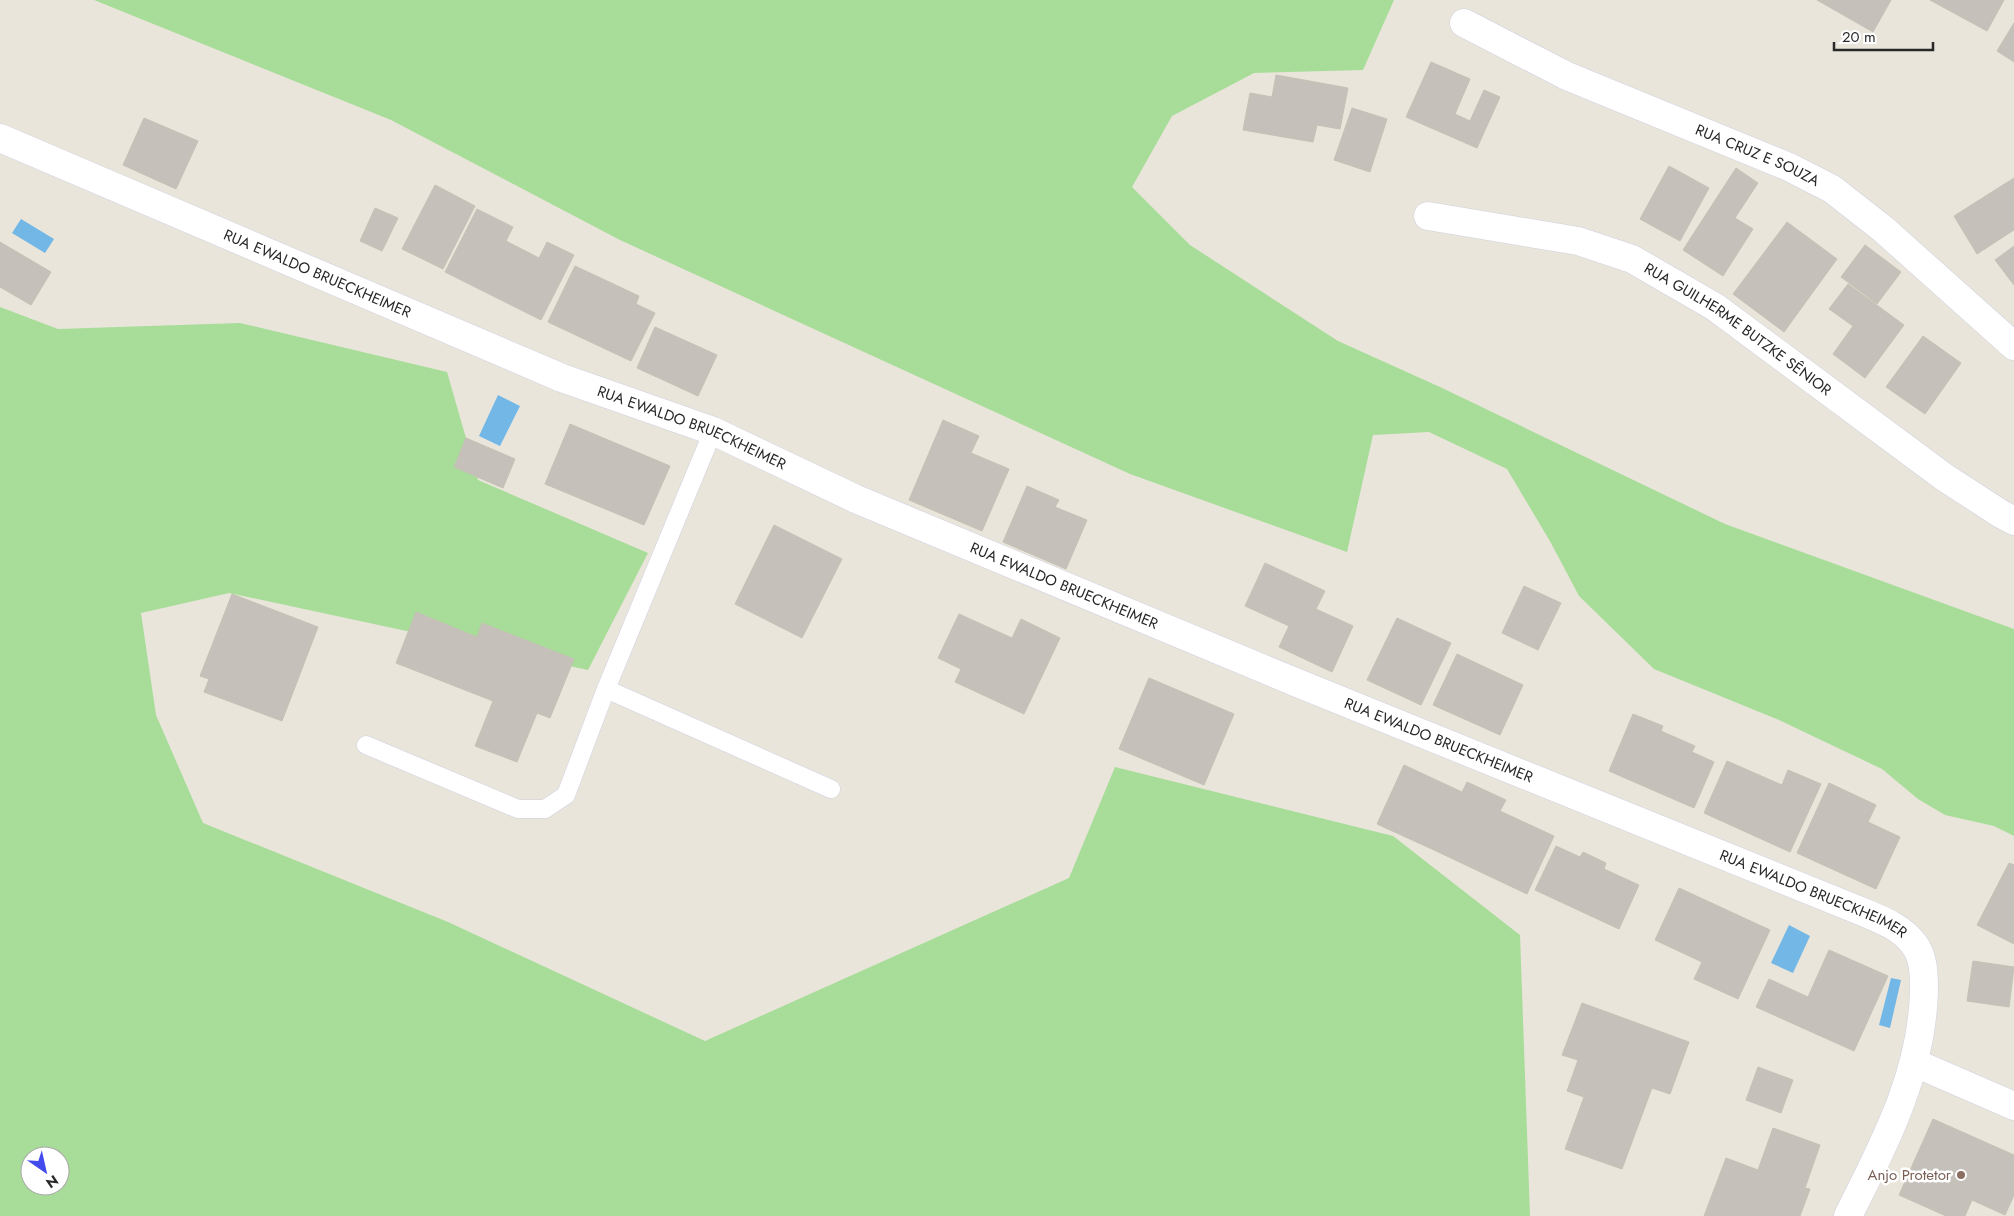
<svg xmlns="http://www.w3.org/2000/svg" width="2014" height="1216" font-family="Jost,sans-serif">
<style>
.green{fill:#a7dd99;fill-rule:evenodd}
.water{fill:#72b7e6}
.building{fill:#c5c1ba;stroke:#c4c1b4}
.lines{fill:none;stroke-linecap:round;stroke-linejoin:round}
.lane-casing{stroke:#cfd0e0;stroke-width:19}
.street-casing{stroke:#cfd0e0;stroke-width:29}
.lane{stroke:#fff;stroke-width:18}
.street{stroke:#fff;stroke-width:28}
.education-dot{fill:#8d6e63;stroke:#fff;stroke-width:2}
.labels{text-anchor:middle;stroke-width:5;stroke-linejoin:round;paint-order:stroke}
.street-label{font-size:15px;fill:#282828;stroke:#fff}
.education-label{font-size:15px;fill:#785e54;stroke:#fff;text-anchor:end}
</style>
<rect width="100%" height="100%" fill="#e9e5da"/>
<g class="green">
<polygon points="94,0 1394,0 1363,70 1254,73 1172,116 1132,187 1190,245 1338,341 1440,387 1725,524 2014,629 2014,836 1994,826 1945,815 1918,799 1882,769 1779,720 1654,669 1579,596 1551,543 1507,469 1429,432 1373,435 1347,552 1130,474 620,240 391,120"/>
<path d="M0,307L58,329L240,323L447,372L478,480L648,553L588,670L229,593L141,613L156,715L203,823L448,922L705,1041L1069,878L1115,767L1393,836L1520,935L1530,1216H0ZM30,1156H60V1186H30Z"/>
</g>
<g class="water">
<polygon points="21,219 54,239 45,253 12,233"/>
<polygon points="498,395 520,406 500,446 479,436"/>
<polygon points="1789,925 1810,936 1793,973 1771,963"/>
<polygon points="1891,978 1901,980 1890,1028 1879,1025"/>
</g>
<g class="building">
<polygon points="1817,0 1891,0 1873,32"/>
<polygon points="1930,0 2004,0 1987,31"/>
<polygon points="2014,23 2014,62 1997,51"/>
<polygon points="1431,62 1470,79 1455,114 1470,121 1484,90 1500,97 1477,148 1406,117"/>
<polygon points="1276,75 1348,88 1340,129 1317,125 1313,142 1243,130 1250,93 1272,97"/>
<polygon points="1352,108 1387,119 1370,172 1334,160"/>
<polygon points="144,118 198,141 176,189 123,165"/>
<polygon points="1669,166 1709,188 1680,241 1640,219"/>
<polygon points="1736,168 1758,183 1735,218 1753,229 1723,276 1683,250"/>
<polygon points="2014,178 2014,230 1977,254 1954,216"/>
<polygon points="435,185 475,206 443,269 402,249"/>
<polygon points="375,208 398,218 382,251 360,241"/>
<polygon points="477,209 513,227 506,241 539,258 547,242 574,255 541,320 445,272"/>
<polygon points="1787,222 1837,259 1784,332 1733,294"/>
<polygon points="0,242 51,272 31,305 0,287"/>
<polygon points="1865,245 1901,272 1877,304 1841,277"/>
<polygon points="2014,246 2014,285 1995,260"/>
<polygon points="575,266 639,296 636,304 655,313 631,361 548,322"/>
<polygon points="1848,284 1904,325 1865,378 1833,354 1853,326 1829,309"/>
<polygon points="655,327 717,355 698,396 637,368"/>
<polygon points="1923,336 1961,363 1925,414 1886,387"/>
<polygon points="943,420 979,436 971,453 1009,469 982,531 909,500"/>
<polygon points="570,424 670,466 644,525 545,484"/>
<polygon points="466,438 515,459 503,488 454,467"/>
<polygon points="1027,486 1059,500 1055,507 1087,520 1066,569 1003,542"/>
<polygon points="774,525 842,559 802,638 735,604"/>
<polygon points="1265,563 1325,591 1316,609 1353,626 1332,672 1279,647 1289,626 1245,606"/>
<polygon points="1524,586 1561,603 1538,650 1502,633"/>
<polygon points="232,594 318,627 282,721 204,692 209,679 200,676"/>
<polygon points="416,612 477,637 482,623 574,659 550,718 537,713 517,762 475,746 493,701 396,663"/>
<polygon points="959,614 1012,638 1021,619 1060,638 1024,714 955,682 961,669 938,658"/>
<polygon points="1397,618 1451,643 1421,705 1367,680"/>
<polygon points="1457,654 1523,685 1500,735 1433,705"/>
<polygon points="1149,678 1234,714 1204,785 1119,749"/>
<polygon points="1633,714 1663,726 1661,731 1695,746 1692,752 1714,762 1694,808 1609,771"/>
<polygon points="1727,761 1782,785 1788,770 1821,784 1790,852 1704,813"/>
<polygon points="1404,765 1462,792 1434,850 1377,824"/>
<polygon points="1467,782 1506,800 1500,811 1554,836 1527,894 1434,850"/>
<polygon points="1829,783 1876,805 1868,822 1900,837 1876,889 1797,853"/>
<polygon points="1556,846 1580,857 1583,852 1606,863 1604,869 1639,885 1619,929 1535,890"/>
<polygon points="2009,863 2014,865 2014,944 1977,925"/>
<polygon points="1679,888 1770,930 1738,999 1694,979 1702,962 1655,940"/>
<polygon points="1829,950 1888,976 1854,1051 1756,1007 1769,979 1808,997"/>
<polygon points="1973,961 2014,967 2009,1007 1967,1001"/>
<polygon points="1582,1003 1689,1042 1670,1094 1652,1088 1622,1169 1565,1149 1584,1097 1567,1091 1578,1060 1562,1055"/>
<polygon points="1758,1067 1793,1080 1781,1113 1746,1100"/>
<polygon points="1933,1119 2014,1155 2014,1195 2005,1215 1972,1200 1965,1216 1946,1216 1899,1195"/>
<polygon points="1773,1128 1820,1145 1805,1188 1810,1189 1800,1216 1704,1216 1726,1158 1758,1170"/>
</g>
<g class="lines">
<g class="lane-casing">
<g id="lane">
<polyline points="606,689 831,789"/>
<polyline points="366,745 518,809 545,809 566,795 606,689 713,431"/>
</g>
</g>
<g class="street-casing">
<g id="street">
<path id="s1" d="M1464,23L1567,76L1789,167L1832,189L1883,229L2014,346"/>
<path id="s2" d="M0,138L562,378L713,431L856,499L1295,682L1863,912C1882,920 1901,927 1914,944C1924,958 1924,974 1924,991C1922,1074 1884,1144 1848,1216"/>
<path id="s3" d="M1428,216L1578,241L1632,259L1715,307L1944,477L2001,514L2014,521"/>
<polyline points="1915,1063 2014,1106"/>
</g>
</g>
<use href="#lane" class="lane"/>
<use href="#street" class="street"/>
</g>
<circle class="education-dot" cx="1961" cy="1175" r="5"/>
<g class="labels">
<g class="street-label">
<text dy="5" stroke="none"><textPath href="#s1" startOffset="322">RUA CRUZ E SOUZA</textPath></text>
<text dy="5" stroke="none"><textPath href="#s2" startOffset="345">RUA EWALDO BRUECKHEIMER</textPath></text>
<text dy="5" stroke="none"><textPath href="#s3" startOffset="336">RUA GUILHERME BUTZKE SÊNIOR</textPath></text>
<text dy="5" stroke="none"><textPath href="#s2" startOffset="750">RUA EWALDO BRUECKHEIMER</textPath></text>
<text dy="5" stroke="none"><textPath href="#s2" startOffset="1155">RUA EWALDO BRUECKHEIMER</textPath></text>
<text dy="5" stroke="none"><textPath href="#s2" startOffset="1560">RUA EWALDO BRUECKHEIMER</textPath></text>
<text dy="5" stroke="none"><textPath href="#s2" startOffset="1965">RUA EWALDO BRUECKHEIMER</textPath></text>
</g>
<g class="education-label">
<text x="1951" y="1180">Anjo Protetor</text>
</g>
</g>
<g transform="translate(45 1171) rotate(146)"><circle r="24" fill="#ffffff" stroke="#a9a9a9"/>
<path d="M0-4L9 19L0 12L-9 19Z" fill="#434bed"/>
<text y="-8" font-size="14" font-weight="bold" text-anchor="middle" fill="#282828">N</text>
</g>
<path d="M1834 42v8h99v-8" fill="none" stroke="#282828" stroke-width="2.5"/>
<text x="1842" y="42" font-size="15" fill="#282828" stroke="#ffffff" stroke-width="4" paint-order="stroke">20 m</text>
</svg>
